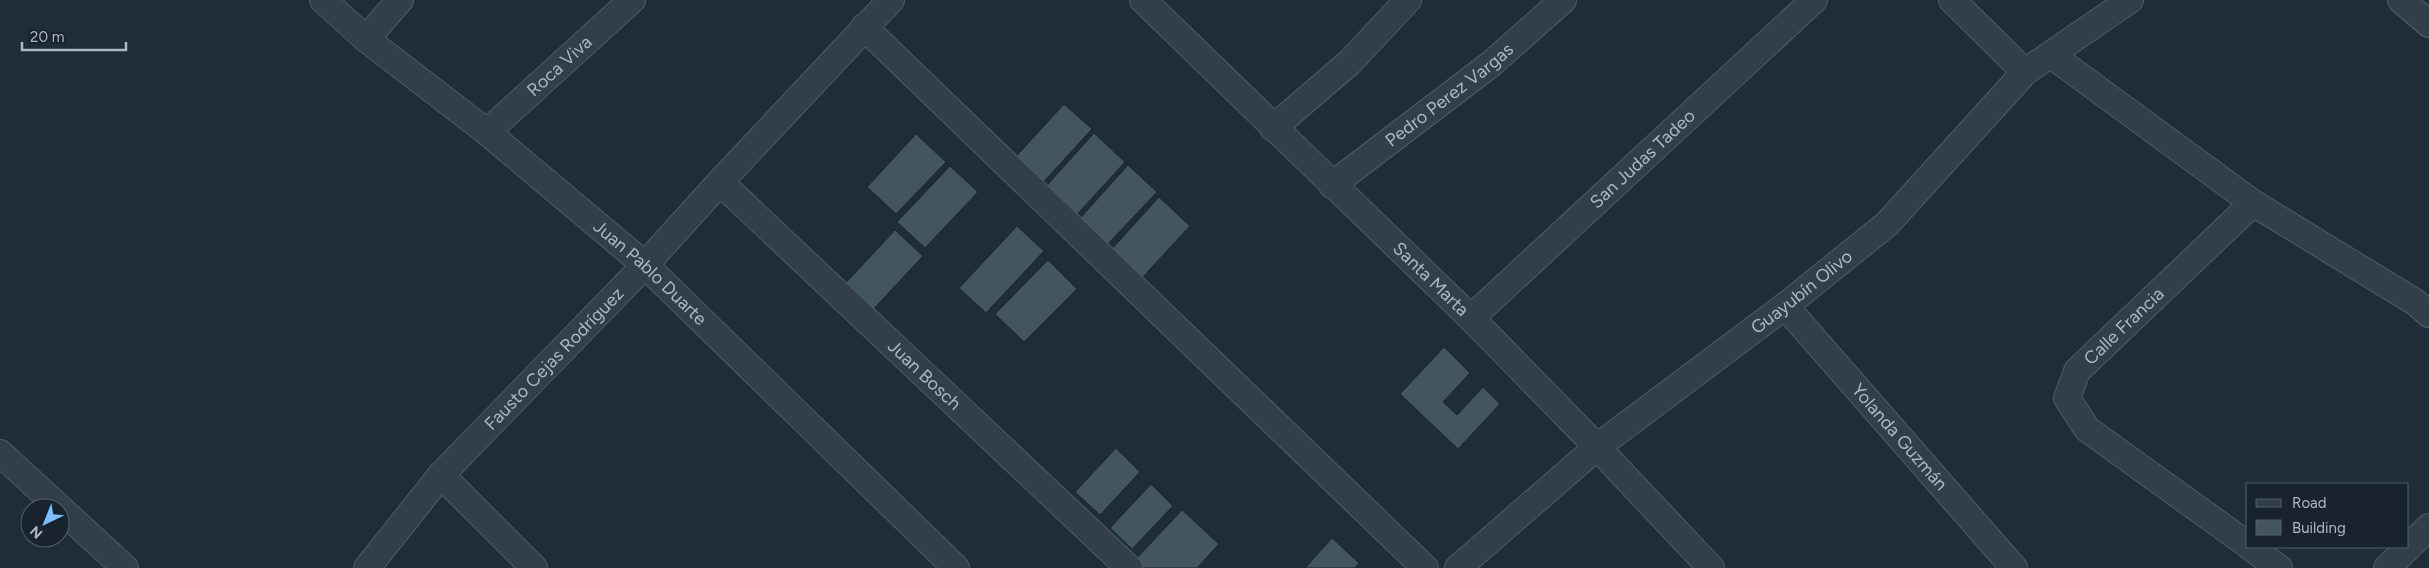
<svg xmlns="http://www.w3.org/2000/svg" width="2429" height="568" font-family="Figtree,sans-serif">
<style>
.building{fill:#445562;stroke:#1a252f}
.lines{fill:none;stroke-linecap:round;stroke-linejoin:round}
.minor-casing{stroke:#505c66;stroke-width:28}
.minor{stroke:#323e48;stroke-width:26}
.labels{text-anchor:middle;stroke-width:4;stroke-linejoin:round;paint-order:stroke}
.street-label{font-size:18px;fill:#acb9c5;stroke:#18232d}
</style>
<rect width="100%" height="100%" fill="#1e2d38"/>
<g class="building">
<polygon points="1064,104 1092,129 1038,188 1010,163"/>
<polygon points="1094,133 1125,162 1072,220 1041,192"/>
<polygon points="916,134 946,162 896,214 867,187"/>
<polygon points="1128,165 1157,192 1106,246 1073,226"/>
<polygon points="950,166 978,192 925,248 897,222"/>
<polygon points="1159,197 1190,226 1142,278 1111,250"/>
<polygon points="1017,226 1044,251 986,313 959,288"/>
<polygon points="895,230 923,256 868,315 840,289"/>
<polygon points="1048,260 1077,289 1024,342 995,314"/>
<polygon points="1444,347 1470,373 1443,402 1457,415 1483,387 1500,404 1458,449 1400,394"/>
<polygon points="1116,448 1140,472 1100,515 1075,492"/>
<polygon points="1151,484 1173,506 1132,549 1110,528"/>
<polygon points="1182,510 1219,544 1197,568 1143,568 1135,560"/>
<polygon points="1332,538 1359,563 1355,568 1305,568"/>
</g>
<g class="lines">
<g class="minor-casing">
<g id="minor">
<path id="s1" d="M323,0L366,39L487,132L645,265L956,568"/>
<path id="s2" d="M1143,0L1471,318L1597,447L1711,568"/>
<polyline points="1952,0 2025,72"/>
<polyline points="2401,0 2429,24"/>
<polyline points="864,27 1425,568"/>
<polyline points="366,39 400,0"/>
<polyline points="2051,55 2253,203 2415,302 2429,314"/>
<polyline points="1273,128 1350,62 1408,0"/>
<path id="s3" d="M487,132L632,0"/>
<path id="s4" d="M720,182L1129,568"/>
<path id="s5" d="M1332,185L1491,64L1563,0"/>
<path id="s6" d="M1785,306L2014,568"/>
<path id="s7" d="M1471,318L1814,0"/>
<polyline points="0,453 125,568"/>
<polyline points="441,475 534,568"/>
<path id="s8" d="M2248,545L2087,429L2067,398L2077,371L2253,203"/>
<polyline points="2250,547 2279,568"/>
<path id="s9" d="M367,568L441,475L645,265L720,182L891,0"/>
<path id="s10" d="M1458,568L1597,447L1785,306L1887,224L2025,72L2130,0"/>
<polyline points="2387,568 2429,527"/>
</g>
</g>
<use href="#minor" class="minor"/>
</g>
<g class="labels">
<g class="street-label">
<text dy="6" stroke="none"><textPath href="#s3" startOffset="98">Roca Viva</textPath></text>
<text dy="6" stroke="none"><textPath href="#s5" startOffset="148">Pedro Perez Vargas</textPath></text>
<text dy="6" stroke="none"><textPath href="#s7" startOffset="234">San Judas Tadeo</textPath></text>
<text dy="6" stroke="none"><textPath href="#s1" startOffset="426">Juan Pablo Duarte</textPath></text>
<text dy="6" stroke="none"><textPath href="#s2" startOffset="401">Santa Marta</textPath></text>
<text dy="6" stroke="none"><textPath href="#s10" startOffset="441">Guayubín Olivo</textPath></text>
<text dy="6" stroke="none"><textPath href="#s8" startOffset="329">Calle Francia</textPath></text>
<text dy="6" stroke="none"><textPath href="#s9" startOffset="281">Fausto Cejas Rodríguez</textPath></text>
<text dy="6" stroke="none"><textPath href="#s4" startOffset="281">Juan Bosch</textPath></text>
<text dy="6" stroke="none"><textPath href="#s6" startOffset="174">Yolanda Guzmán</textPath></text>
</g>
</g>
<rect x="2246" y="483" width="162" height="65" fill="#18232d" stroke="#535f6a"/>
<rect x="2256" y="499" width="25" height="8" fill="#323e48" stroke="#535f6a"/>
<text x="2292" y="508" font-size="15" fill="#acb9c5">Road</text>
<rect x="2256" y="520" width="25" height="15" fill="#445562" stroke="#535f6a"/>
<text x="2292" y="533" font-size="15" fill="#acb9c5">Building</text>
<g transform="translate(45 523) rotate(223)"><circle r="24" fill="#18232d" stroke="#535f6a"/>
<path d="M0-4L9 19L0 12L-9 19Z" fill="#79bffe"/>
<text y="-8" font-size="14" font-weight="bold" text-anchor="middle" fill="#acb9c5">N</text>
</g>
<path d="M22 42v8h104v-8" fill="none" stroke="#acb9c5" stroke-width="2.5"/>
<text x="30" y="42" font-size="15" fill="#acb9c5" stroke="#18232d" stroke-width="4" paint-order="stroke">20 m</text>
</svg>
